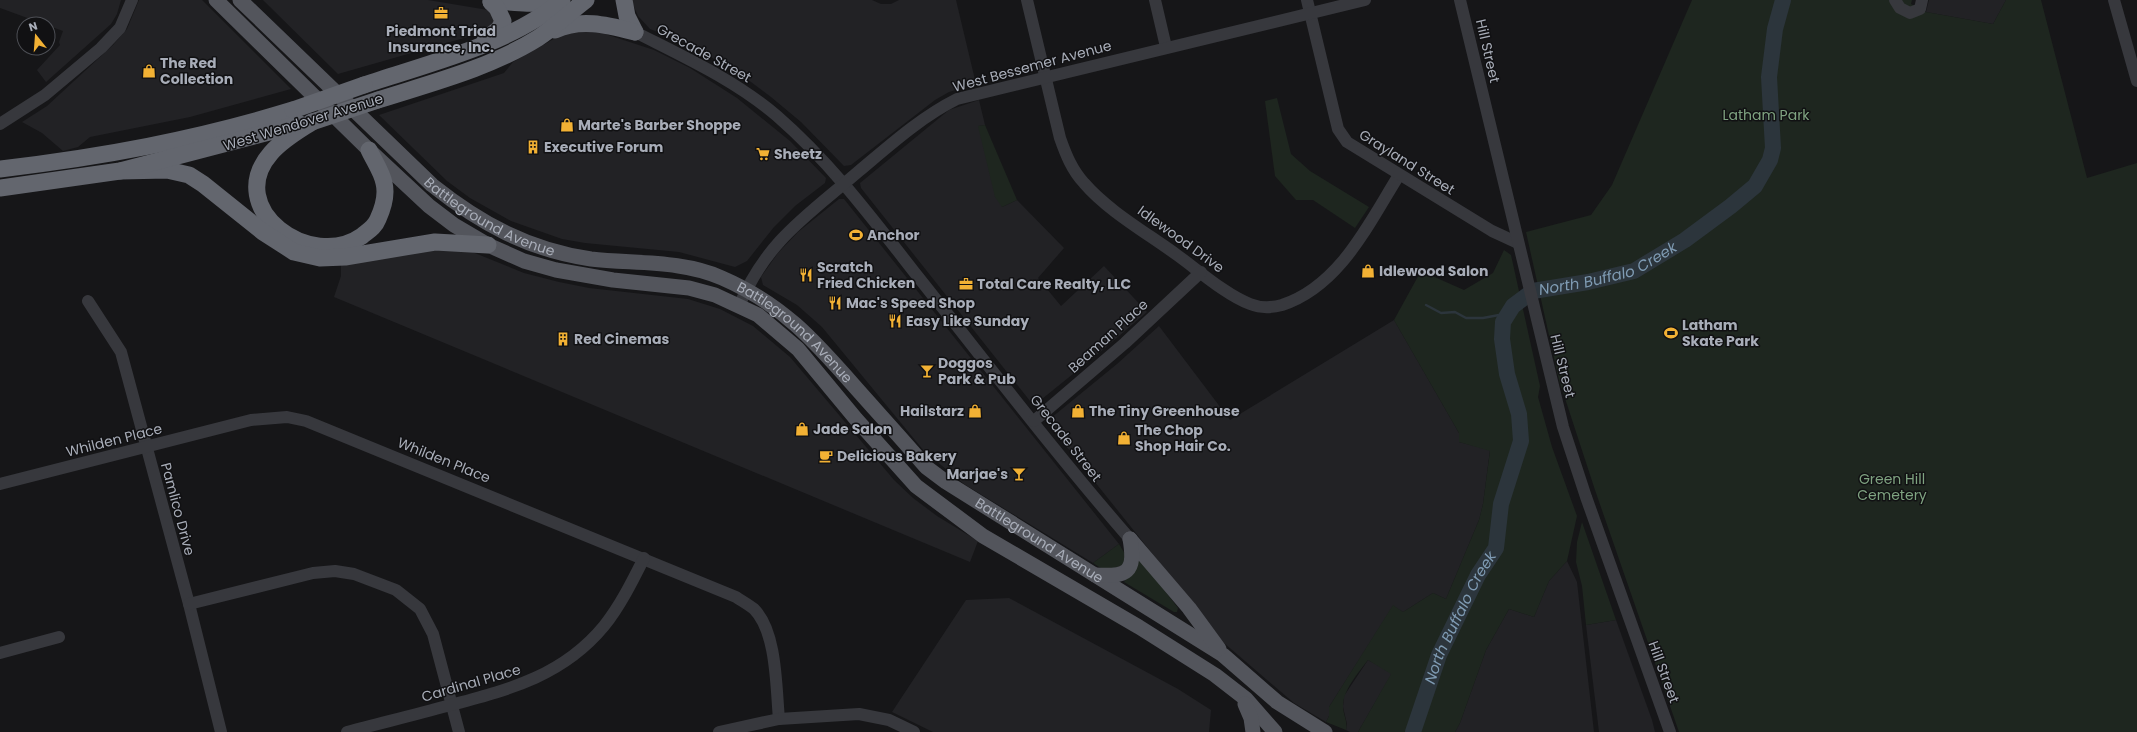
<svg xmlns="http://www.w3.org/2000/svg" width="2137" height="732" font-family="Poppins,sans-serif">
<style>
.built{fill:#222225}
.green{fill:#1e261f}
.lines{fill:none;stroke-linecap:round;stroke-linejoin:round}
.stream{stroke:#2c353c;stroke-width:2.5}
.river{stroke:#2c353c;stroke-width:16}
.minor{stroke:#37383d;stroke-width:12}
.major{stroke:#53555c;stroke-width:15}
.highway{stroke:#63666e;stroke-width:17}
.highway-bridge{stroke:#63666e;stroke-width:17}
.labels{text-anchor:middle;stroke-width:3;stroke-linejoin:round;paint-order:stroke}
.poi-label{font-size:14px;font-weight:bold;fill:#a8adb8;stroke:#111113;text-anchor:start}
.street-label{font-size:14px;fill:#a8adb8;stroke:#111113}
.park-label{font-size:14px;fill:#7fa381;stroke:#111113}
.water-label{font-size:15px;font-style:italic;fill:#7f9bb3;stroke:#111113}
</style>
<rect width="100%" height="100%" fill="#161618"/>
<g class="built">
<polygon points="0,0 121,0 117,14 111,24 46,82 37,70 60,45 59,42 63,31 0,8"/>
<polygon points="139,0 202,0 291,89 190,117 90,137 78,147 63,151 42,133 22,122 47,106 113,45 127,29"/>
<polygon points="263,0 428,0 488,10 494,18 494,23 485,32 338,74"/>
<polygon points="631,0 872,0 881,4 891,4 899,0 956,0 976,84 949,92 935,100 851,165 844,166 801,122 771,97 739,73 686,43 650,29 638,16"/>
<polygon points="1929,0 2006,0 1993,24 1926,12"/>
<polygon points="587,28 654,50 690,68 737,98 790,141 826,178 825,183 795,206 774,227 747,261 735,267 679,252 585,243 562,239 511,221 470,198 447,181 379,115 504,73 513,62 566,32"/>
<polygon points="979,100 985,125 979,126 1002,207 1017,200 1064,248 1038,278 1061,306 1104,266 1147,312 1099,353 1037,403 1030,401 861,188 860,183 949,110"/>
<polygon points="839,199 844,199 1119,544 1093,563 964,484 924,451 822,327 797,305 763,285 761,277 778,253 798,232"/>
<polygon points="460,247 524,273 559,282 589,288 688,299 720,309 753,326 790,357 894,480 913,498 937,516 978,541 970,562 334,297 341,276 341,262"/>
<polygon points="1394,320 1459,433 1459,442 1490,450 1483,504 1479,520 1446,599 1433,593 1403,612 1393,606 1329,707 1329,716 1326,722 1294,703 1224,643 1050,426 1049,422 1051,418 1117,364 1159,326 1230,420"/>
<polygon points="1567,561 1577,582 1594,732 1455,732 1460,723 1486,650 1509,609 1534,617 1549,581"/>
<polygon points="1009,598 1178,689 1211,710 1209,732 933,732 892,712 966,600"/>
<polygon points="1616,620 1652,720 1655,732 1599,732 1586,625"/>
<polygon points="1368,660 1392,673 1358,732 1350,732 1346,730 1347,724 1343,707 1344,696"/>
</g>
<g class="green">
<polygon points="1692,0 1912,0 1911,4 1926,12 1993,24 2006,0 2041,0 2087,178 2137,163 2137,732 1679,732 1595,490 1559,380 1526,232 1591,215 1612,185"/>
<polygon points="1277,98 1291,154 1310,171 1369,207 1355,228 1313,200 1296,200 1275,176 1265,101"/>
<polygon points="985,125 1017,200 1002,207 995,197 978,126"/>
<path d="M1504,250L1511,255L1540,386L1538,397L1552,447L1577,516L1567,561L1549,581L1534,617L1509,609L1486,650L1460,723L1455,732H1358L1391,674L1368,660C1359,672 1343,690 1343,706C1343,715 1348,721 1346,730L1326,722L1329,716V707L1393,605L1403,612L1433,593L1446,599L1479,520L1483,504L1490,451L1459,442V433L1394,320L1421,271L1464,290L1493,273Z"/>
<polygon points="1582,522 1616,620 1586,625 1582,586 1576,562 1577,542"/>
<polygon points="1119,544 1125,554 1123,565 1105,571 1093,563"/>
<polygon points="1140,559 1178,608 1177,612 1174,612 1124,582"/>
</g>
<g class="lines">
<polyline class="stream" points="1426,305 1441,313 1455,312 1466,318 1483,318 1499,315 1513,306"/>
<path class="river" id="s1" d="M1413,732L1439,655L1478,575L1496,548L1501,504L1521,441L1519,414L1507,374L1502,339L1503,322L1513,306L1533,291L1588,282L1634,271L1685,240L1731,206L1755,186L1770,160L1773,148L1769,77L1775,29L1783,0"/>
<g class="minor">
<path d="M1027,0L1060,138C1066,155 1072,170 1084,183C1108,211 1147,233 1177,255C1198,270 1226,295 1250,304C1260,308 1271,308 1282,305C1340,286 1369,223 1399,175"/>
<polyline points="1155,0 1166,47"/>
<polyline points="1307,0 1338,129 1347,142 1492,231 1518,243"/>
<polyline points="1460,0 1563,427 1586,497 1670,732"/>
<polyline points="1895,0 1900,8 1910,13 1920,9 1922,0"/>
<polyline points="2114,0 2137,81"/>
<path d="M635,32C684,57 735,80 777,116C830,162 872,218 915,273C986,362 1055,453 1130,539"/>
<polyline points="0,124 45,95 101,48 120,28 132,0"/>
<polyline points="88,301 121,352 189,604 221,732"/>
<path d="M739,306C767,240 807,216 859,171C890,145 921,117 957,99L1365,0"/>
<polyline points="1034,421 1125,343 1201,272"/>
<path d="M0,484L251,420L287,417L306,421L736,597C742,601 749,605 754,609C777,632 776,688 779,719"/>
<polyline points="189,604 313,573 335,571 354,574 396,590 420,609 433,634 459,732"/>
<polyline points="0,653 59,637"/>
<path d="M347,732C381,723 414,715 447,706C507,690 562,677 604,626C620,606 632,582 644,558"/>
<polyline points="719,732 779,719 859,714 889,720 914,732"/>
</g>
<g class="major">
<polyline points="216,0 369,150 429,206 454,225 488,245 524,261 556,270 613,280 689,288 715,295 758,315 798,349 856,419 916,486 983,536 1139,627 1215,675 1246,699 1275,732"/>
<path id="s2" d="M240,0L432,185C481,224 529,250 591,259C634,264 682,260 722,278C782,304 814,340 856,388C879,414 903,440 926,467L946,482L1223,655L1277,702L1325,732"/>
<polyline points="1130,539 1189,608 1219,649"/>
<path d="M1095,575C1127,577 1136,573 1130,539"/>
<polyline points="1245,704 1251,718 1253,732"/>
</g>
<g class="highway">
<polyline points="624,0 627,16 635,32"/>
<path d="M491,2C513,0 529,7 551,0"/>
<path d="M555,30C581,18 607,25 635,32"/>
<polyline points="485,40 499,29 503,21 497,8 491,2"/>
<path d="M364,85C426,64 514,43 562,0"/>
<path d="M378,100C431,83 490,68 538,38C555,27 570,12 586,0"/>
<path d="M312,122C298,131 282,140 271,153C222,209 311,272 362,236C368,231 375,227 378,219C383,208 387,195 384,183C382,172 374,161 369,150"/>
<path d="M0,169C102,157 195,140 293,110"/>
<polyline points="120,171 167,170 189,175 203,184 263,232 294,252 320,258 345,257 435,242 488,245"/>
<polyline points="0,188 120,171 300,124"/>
</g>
<g class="highway-bridge">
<polyline points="293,110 364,85"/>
<polyline points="312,122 378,100"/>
</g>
</g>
<defs>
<g id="office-bare" transform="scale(1.08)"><path d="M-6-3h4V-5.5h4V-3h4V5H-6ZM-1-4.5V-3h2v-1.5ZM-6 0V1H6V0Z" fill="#f2b134" stroke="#111113" stroke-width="2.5" paint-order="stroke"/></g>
<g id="shop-bare" transform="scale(1.08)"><path d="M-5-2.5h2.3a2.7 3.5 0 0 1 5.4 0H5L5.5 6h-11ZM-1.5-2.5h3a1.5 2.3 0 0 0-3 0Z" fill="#f2b134" stroke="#111113" stroke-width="2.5" paint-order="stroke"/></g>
<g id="building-bare" transform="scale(1.08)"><path d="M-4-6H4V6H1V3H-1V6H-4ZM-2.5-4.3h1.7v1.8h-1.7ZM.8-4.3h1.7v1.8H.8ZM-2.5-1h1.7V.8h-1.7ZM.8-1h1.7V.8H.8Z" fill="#f2b134" stroke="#111113" stroke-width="2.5" paint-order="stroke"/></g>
<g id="supermarket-bare" transform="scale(1.08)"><path d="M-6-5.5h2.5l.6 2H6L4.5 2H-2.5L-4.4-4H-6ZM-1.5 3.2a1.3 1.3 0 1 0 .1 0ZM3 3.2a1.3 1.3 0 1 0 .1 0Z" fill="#f2b134" stroke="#111113" stroke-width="2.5" paint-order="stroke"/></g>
<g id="stadium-bare" transform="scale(1.08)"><path d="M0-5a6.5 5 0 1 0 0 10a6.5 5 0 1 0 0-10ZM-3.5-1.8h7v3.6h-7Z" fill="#f2b134" stroke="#111113" stroke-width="2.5" paint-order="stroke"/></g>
<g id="restaurant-bare" transform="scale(1.08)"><path d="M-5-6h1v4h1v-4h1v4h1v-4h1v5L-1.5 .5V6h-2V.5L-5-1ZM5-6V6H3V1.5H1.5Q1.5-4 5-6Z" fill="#f2b134" stroke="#111113" stroke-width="2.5" paint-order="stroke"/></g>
<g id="bar-bare" transform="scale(1.08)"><path d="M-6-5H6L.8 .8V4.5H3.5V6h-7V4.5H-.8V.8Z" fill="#f2b134" stroke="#111113" stroke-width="2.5" paint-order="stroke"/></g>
<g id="cafe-bare" transform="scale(1.08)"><path d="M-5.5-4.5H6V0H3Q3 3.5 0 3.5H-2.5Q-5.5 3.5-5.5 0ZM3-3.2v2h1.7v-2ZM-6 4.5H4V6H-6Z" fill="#f2b134" stroke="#111113" stroke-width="2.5" paint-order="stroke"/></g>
</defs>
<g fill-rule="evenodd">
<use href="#office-bare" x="441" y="13"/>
<use href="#shop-bare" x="149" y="71"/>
<use href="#shop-bare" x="567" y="125"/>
<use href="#building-bare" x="533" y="147"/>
<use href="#supermarket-bare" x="763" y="154"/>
<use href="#stadium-bare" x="856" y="235"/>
<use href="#shop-bare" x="1368" y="271"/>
<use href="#restaurant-bare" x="806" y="275"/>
<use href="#office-bare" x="966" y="284"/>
<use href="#restaurant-bare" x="835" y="303"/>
<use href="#restaurant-bare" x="895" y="321"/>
<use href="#stadium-bare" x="1671" y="333"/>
<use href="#building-bare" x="563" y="339"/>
<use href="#bar-bare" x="927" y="371"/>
<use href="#shop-bare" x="975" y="411"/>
<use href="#shop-bare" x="1078" y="411"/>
<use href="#shop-bare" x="802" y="429"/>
<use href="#shop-bare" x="1124" y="438"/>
<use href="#cafe-bare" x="826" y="456"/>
<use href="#bar-bare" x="1019" y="474"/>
</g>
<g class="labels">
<g class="poi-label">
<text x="441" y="36" text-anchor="middle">Piedmont Triad<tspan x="441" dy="16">Insurance, Inc.</tspan></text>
<text x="160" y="68">The Red<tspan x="160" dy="16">Collection</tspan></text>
<text x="578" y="130">Marte's Barber Shoppe</text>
<text x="544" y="152">Executive Forum</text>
<text x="774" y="159">Sheetz</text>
<text x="867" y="240">Anchor</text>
<text x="817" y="272">Scratch<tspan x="817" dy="16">Fried Chicken</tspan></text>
<text x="1379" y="276">Idlewood Salon</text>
<text x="977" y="289">Total Care Realty, LLC</text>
<text x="846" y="308">Mac's Speed Shop</text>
<text x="906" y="326">Easy Like Sunday</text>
<text x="1682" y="330">Latham<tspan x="1682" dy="16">Skate Park</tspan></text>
<text x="574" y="344">Red Cinemas</text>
<text x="938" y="368">Doggos<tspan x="938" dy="16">Park &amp; Pub</tspan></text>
<text x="964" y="416" text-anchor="end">Hailstarz</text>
<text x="1089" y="416">The Tiny Greenhouse</text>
<text x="813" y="434">Jade Salon</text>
<text x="1135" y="435">The Chop<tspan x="1135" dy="16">Shop Hair Co.</tspan></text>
<text x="837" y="461">Delicious Bakery</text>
<text x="1008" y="479" text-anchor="end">Marjae's</text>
</g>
<g class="street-label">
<text transform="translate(1488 51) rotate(77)" y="5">Hill Street</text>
<text transform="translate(704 53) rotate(29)" y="5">Grecade Street</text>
<text transform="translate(1032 66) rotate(-15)" y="5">West Bessemer Avenue</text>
<text transform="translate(303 122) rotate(-17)" y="5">West Wendover Avenue</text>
<text transform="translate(1407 162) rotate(32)" y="5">Grayland Street</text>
<text dy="5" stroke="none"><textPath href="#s2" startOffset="333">Battleground Avenue</textPath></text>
<text transform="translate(1181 239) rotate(36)" y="5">Idlewood Drive</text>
<text dy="5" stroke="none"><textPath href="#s2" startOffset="669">Battleground Avenue</textPath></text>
<text transform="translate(1108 336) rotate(-42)" y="5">Beaman Place</text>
<text transform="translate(1563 366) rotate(76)" y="5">Hill Street</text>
<text transform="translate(1066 438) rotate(52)" y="5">Grecade Street</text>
<text transform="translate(114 440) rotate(-14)" y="5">Whilden Place</text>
<text transform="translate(444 460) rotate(22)" y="5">Whilden Place</text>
<text transform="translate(178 509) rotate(75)" y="5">Pamlico Drive</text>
<text dy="5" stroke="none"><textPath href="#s2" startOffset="993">Battleground Avenue</textPath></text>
<text transform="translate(1664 672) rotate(70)" y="5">Hill Street</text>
<text transform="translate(471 683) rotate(-16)" y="5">Cardinal Place</text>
</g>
<g class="park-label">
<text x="1766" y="120">Latham Park</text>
<text x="1892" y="484">Green Hill<tspan x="1892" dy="16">Cemetery</tspan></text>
</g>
<g class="water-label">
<text dy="5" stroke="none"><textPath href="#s1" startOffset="557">North Buffalo Creek</textPath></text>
<text dy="5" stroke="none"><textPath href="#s1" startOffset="124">North Buffalo Creek</textPath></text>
</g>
</g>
<g transform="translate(36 36) rotate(343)"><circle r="19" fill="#111113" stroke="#4d4f55"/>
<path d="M0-3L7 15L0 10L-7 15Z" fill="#f2b134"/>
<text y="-6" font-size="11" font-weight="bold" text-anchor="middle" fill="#a8adb8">N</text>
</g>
</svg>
